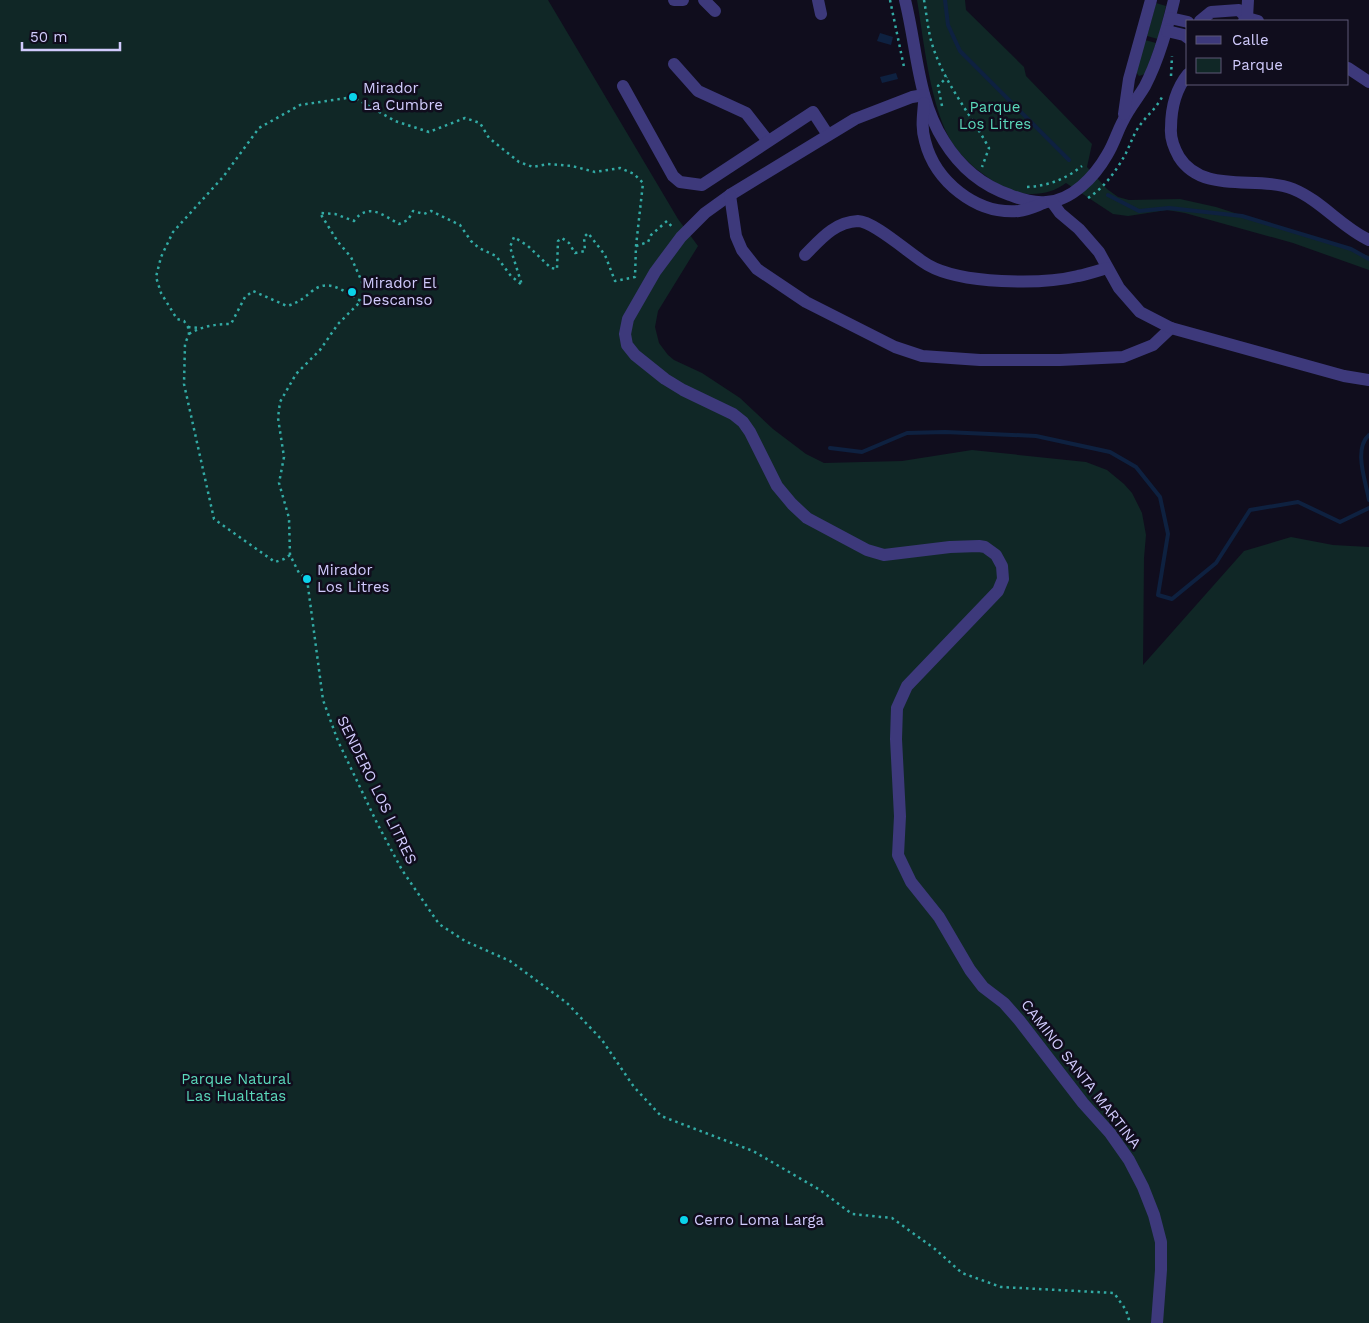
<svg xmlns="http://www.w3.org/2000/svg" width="1369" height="1323" font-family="'Work Sans',sans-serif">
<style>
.green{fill:#102726}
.water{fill:#0e2140}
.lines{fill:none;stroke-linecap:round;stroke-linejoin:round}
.stream{stroke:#0e2140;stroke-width:4}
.path{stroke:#32aaa4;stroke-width:2.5;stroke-dasharray:2.5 4;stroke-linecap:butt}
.street{stroke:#3d397b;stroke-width:12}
.poi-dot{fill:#0ad2ea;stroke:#100d1d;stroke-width:2}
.labels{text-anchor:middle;stroke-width:5;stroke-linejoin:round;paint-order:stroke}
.poi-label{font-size:15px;fill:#d1cbfd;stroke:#100d1d;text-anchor:start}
.park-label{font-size:15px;fill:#5bd9bb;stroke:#100d1d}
.street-label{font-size:15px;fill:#d1cbfd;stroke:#100d1d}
</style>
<rect width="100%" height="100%" fill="#100d1d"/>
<g class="green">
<polygon points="0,0 548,0 678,219 698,246 658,311 655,327 659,343 668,355 674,360 702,373 740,398 773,429 806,454 824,463 902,461 972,450 1086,462 1107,470 1124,484 1132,493 1142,513 1146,535 1144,558 1143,665 1244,551 1291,537 1333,545 1369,547 1369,1323 0,1323"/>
<path d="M917,0H965L966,10L1024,67L1026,76L1092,144L1087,167L1107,189L1118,197L1129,200L1180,199L1216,207L1369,256V270L1293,243L1185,213L1167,210L1128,216L1113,214L1066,183C1048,197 1021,197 1001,186C983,175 965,162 953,144C930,109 924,41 917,0Z"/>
<polygon points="1156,3 1166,6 1158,39 1147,36"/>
<polygon points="1145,40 1156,43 1145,74 1139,76 1136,72"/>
</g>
<g class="water">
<polygon points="880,33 893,37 891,45 877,41"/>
<polygon points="896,73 898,79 882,83 880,77"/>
</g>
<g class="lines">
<g class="stream">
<polyline points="945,0 948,25 960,51 1069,160"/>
<polyline points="1108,195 1139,211 1169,208 1242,216 1351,249 1369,259"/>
<path d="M1369,435C1353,449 1366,482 1369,500"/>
<polyline points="830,448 862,452 907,433 945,432 1036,436 1110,452 1136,467 1160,497 1168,534 1158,595 1172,599 1216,563 1250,510 1298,502 1340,522 1369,508"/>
</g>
<g class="path">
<polyline points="890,0 904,67"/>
<path d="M924,0C927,16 928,34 934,50C946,85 971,115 989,148L982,167"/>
<polyline points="1171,76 1172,56"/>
<polyline points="942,106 938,86 947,77"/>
<path d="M1027,187C1048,186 1066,179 1082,166"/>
<path d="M1088,198C1104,188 1117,170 1126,153C1130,145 1133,136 1138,128C1145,117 1156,109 1162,97"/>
<polyline points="636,246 648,242 651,235 667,221 673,228"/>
<polyline points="188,327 199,328"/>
<path d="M189,334C202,326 216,324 231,324L245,297L253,291L287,306C297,303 303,299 311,292C328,277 343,291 361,301"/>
<path d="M290,555L284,559L275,562L214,519L184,384L185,344L189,334L188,327L184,321L177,319L161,293L156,277L161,257L173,232L223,177L259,128L300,105L353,97L395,121L429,132L465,118L480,123L489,138L519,162L533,167L548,164L572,166L595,172L620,168L634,174L643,183L636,246L635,277L615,281L605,255L588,233L584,237L585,251L575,253L569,243L562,238L558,241L557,269L551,268L528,246L514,237L510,247L522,285L511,276L496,256L479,248L471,241L460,225L431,211L424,214L413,211L408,220L399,224C383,215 368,202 354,221L335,214L320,213L338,242L351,257L365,289V297L338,324L320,350L296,374L280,402L278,418L284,457L279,483L289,518L290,555L299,573L307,579L323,700L338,741L377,823L402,870L439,924L465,941L510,961L567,1003L602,1040L634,1087L661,1116L753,1151L820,1190L852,1214L892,1218L935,1249L962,1273L1001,1287L1114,1293L1126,1310L1130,1323"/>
</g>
<g class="street">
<polyline points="674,0 683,0"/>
<polyline points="704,0 715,11"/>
<polyline points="818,0 821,14"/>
<path d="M905,0C917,47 917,99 944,141C960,167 981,185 1010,195C1020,199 1035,203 1046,202C1072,201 1095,176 1107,155C1114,144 1117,132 1123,121C1129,108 1138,98 1145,86C1159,59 1167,29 1174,0"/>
<polyline points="1170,18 1188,22"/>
<polyline points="1200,21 1211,12 1239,10 1247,18 1258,21"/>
<polyline points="1244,21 1247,18 1248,0"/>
<polyline points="1167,31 1184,35 1188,38"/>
<polyline points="674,64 698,91 746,113 768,141"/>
<polyline points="1348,68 1369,82"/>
<path d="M1188,74C1175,90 1171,108 1171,128C1170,138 1174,148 1179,157C1203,195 1257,175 1293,189C1322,201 1341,227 1369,240"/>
<polyline points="623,86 673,176 680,182 702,185 813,112 828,135"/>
<polyline points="924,95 912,97 855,119 730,195 705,213 681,237 655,272 628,319 625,334 627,345 635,355 665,379 683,390 733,414 743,422 750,432 777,486 792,504 807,518 867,550 884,555 950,547 979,546 985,547 996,555 1002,566 1003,579 998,591 907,686 897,708 896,739 900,816 898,855 911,882 939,917 970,970 983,987 1004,1003 1019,1020 1083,1103 1110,1133 1129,1160 1143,1187 1154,1215 1161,1242 1161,1270 1157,1323"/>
<path d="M924,103C923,116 921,128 925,141C935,181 976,215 1019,211C1028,210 1036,206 1044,203"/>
<polyline points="1124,114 1129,79 1151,0"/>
<polyline points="730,195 736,236 742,250 757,269 806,302 895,347 922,356 980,360 1060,360 1123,357 1153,345 1171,328"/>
<polyline points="1052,202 1060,213 1079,229 1099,252 1119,288 1140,312 1171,328 1344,376 1369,380"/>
<path d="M805,255C820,240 834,222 858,221C874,221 912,256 928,265C961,284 1041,285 1078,276C1088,274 1097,271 1107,268"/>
</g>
</g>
<g class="poi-dot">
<circle cx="353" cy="97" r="5"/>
<circle cx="352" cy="292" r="5"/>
<circle cx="307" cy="579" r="5"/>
<circle cx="684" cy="1220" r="5"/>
</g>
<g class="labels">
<g class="poi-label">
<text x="363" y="93">Mirador<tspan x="363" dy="17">La Cumbre</tspan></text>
<text x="362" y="288">Mirador El<tspan x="362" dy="17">Descanso</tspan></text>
<text x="317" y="575">Mirador<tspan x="317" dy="17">Los Litres</tspan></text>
<text x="694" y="1225">Cerro Loma Larga</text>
</g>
<g class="park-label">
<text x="995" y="112">Parque<tspan x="995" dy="17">Los Litres</tspan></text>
<text x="236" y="1084">Parque Natural<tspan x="236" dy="17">Las Hualtatas</tspan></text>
</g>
<g class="street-label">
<text transform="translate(377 790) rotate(64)" y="5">SENDERO LOS LITRES</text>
<text transform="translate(1081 1074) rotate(52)" y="5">CAMINO SANTA MARTINA</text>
</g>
</g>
<rect x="1186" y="20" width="162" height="65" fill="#100d1d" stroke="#5d5977"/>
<rect x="1196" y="36" width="25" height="8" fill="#3d397b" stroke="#5d5977"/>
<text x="1232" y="45" font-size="15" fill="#d1cbfd">Calle</text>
<rect x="1196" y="58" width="25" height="15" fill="#102726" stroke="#5d5977"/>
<text x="1232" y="70" font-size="15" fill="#d1cbfd">Parque</text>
<path d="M22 42v8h98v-8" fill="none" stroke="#d1cbfd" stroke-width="2.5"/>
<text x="30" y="42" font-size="15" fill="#d1cbfd" stroke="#100d1d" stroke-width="4" paint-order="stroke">50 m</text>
</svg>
